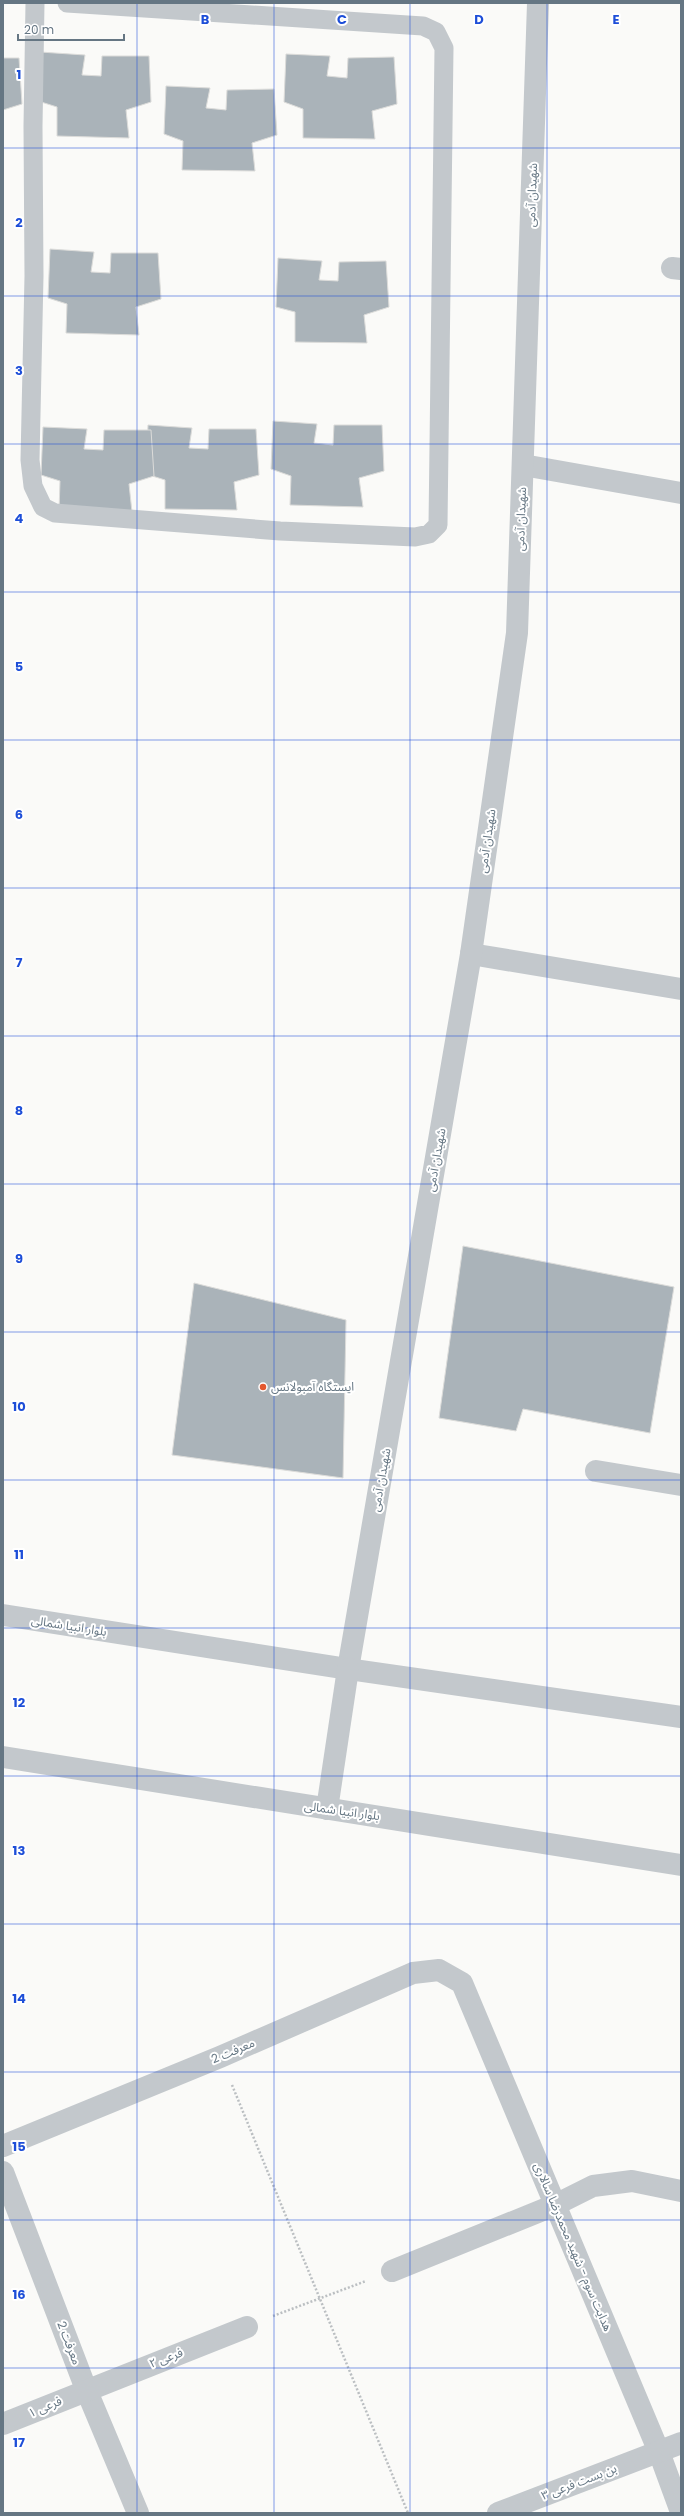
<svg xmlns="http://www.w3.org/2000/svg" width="684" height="2516" font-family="Poppins,'Noto Sans Arabic',sans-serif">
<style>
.building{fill:#aab3b9;stroke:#dcdcda}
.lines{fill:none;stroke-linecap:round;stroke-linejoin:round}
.path{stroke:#bbbfc2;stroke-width:2.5;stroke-dasharray:2 2;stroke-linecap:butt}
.service{stroke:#c3c8cc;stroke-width:19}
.minor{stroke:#c3c8cc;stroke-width:22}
.tertiary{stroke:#c3c8cc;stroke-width:22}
.grid{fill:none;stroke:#1d4ed8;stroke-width:1;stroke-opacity:0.55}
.poi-dot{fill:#e4572e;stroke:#fff;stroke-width:1.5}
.labels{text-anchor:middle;stroke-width:4;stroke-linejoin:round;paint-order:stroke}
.street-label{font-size:12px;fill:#657683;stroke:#fff}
.poi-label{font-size:12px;fill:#657683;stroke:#fff;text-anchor:start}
.grid-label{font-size:13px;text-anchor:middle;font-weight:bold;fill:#1d4ed8;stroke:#fff;stroke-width:4;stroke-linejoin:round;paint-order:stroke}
</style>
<rect width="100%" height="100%" fill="#fafaf8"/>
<g class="building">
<polygon points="40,52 85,55 82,75 101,76 102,56 149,56 151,102 126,110 129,138 57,136 57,107 38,101"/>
<polygon points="286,54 330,56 327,76 347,78 348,58 394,57 397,104 372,111 375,139 303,138 303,109 284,102"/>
<polygon points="3,58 19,58 22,104 3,110"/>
<polygon points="166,86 210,88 206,108 226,110 227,90 274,89 277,135 252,143 255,171 182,170 183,141 164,134"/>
<polygon points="50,249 94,252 91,272 110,273 111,253 158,253 161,299 136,307 139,335 66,333 67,304 48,298"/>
<polygon points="278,258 322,261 319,280 338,281 339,262 386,261 389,307 364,315 367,343 295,342 295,312 276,307"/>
<polygon points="273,421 317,424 314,443 333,445 334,425 382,425 384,471 359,478 363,507 290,505 291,476 271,469"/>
<polygon points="148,425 192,428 189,448 208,449 209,429 256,429 259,475 234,482 237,510 165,509 165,480 146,474"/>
<polygon points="43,427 87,429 84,449 103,450 104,430 151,430 154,476 129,484 132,512 59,511 60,481 41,475"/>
<polygon points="463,1246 674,1287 650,1433 523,1409 516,1431 439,1418"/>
<polygon points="194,1283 346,1320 343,1478 172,1455"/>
</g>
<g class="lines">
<g class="path">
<polyline points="232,2085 408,2513"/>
<polyline points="273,2316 366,2281"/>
</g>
<polyline class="service" points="35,3 33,126 34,276 30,460 33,486 43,507 55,513 280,531 415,537 429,534 438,525 444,48 436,32 423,26 67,3"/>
<g class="minor">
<polyline points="672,268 681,269"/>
<polyline points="523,465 681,493"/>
<polyline points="471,954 681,989"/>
<polyline points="596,1471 681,1485"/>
<polyline points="348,1669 471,954 517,633 538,3"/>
<polyline points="3,2146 220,2057 413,1973 439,1970 462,1983 659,2452 681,2512"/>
<polyline points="3,2172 86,2389 138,2513"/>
<polyline points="392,2271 555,2205 593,2186 632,2181 681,2191"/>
<polyline points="3,2424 247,2327"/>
<polyline points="498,2513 681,2443"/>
</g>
<g class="tertiary">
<polyline points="3,1615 348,1669 681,1717"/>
<polyline points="3,1757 681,1865"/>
<polyline points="327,1809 348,1669"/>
</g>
</g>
<path class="grid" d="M137,3V2513M274,3V2513M410,3V2513M547,3V2513M3,148H681M3,296H681M3,444H681M3,592H681M3,740H681M3,888H681M3,1036H681M3,1184H681M3,1332H681M3,1480H681M3,1628H681M3,1776H681M3,1924H681M3,2072H681M3,2220H681M3,2368H681"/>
<circle class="poi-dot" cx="263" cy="1387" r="4"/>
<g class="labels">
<g class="street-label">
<text transform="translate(532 195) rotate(-88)" y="4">شهیدان آدمی</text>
<text transform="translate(521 519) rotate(-88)" y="4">شهیدان آدمی</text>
<text transform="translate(487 841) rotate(-82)" y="4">شهیدان آدمی</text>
<text transform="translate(436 1160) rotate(-80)" y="4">شهیدان آدمی</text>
<text transform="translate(381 1480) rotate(-80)" y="4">شهیدان آدمی</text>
<text transform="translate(69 1626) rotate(9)" y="4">بلوار انبیا شمالی</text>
<text transform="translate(342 1811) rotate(8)" y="4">بلوار انبیا شمالی</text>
<text transform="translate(233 2051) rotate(-23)" y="4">معرفت 2</text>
<text transform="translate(573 2247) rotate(67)" y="4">هدایت سوم - شهید محمدرضا سالاری</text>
<text transform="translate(69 2343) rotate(69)" y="4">معرفت 2</text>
<text transform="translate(166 2358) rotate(-21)" y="4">فرعی ۲</text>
<text transform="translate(45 2407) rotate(-23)" y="4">فرعی ۱</text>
<text transform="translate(579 2482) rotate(-21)" y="4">بن بست فرعی ۳</text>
</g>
<g class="poi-label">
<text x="271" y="1391">ایستگاه آمبولانس</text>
</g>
</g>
<g class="grid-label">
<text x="205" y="24">B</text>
<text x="342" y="24">C</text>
<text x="479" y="24">D</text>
<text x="616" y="24">E</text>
<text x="19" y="79">1</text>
<text x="19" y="227">2</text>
<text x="19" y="375">3</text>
<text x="19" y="523">4</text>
<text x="19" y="671">5</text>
<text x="19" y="819">6</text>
<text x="19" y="967">7</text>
<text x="19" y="1115">8</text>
<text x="19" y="1263">9</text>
<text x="19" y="1411">10</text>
<text x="19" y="1559">11</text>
<text x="19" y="1707">12</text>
<text x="19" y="1855">13</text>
<text x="19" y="2003">14</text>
<text x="19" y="2151">15</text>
<text x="19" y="2299">16</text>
<text x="19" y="2447">17</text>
</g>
<rect width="684" height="2516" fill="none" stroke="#657683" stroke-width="8"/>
<path d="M18 34v6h106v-6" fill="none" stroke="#657683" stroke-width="2"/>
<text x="24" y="34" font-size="12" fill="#657683" stroke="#ffffff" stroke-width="3" paint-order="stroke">20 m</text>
</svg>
